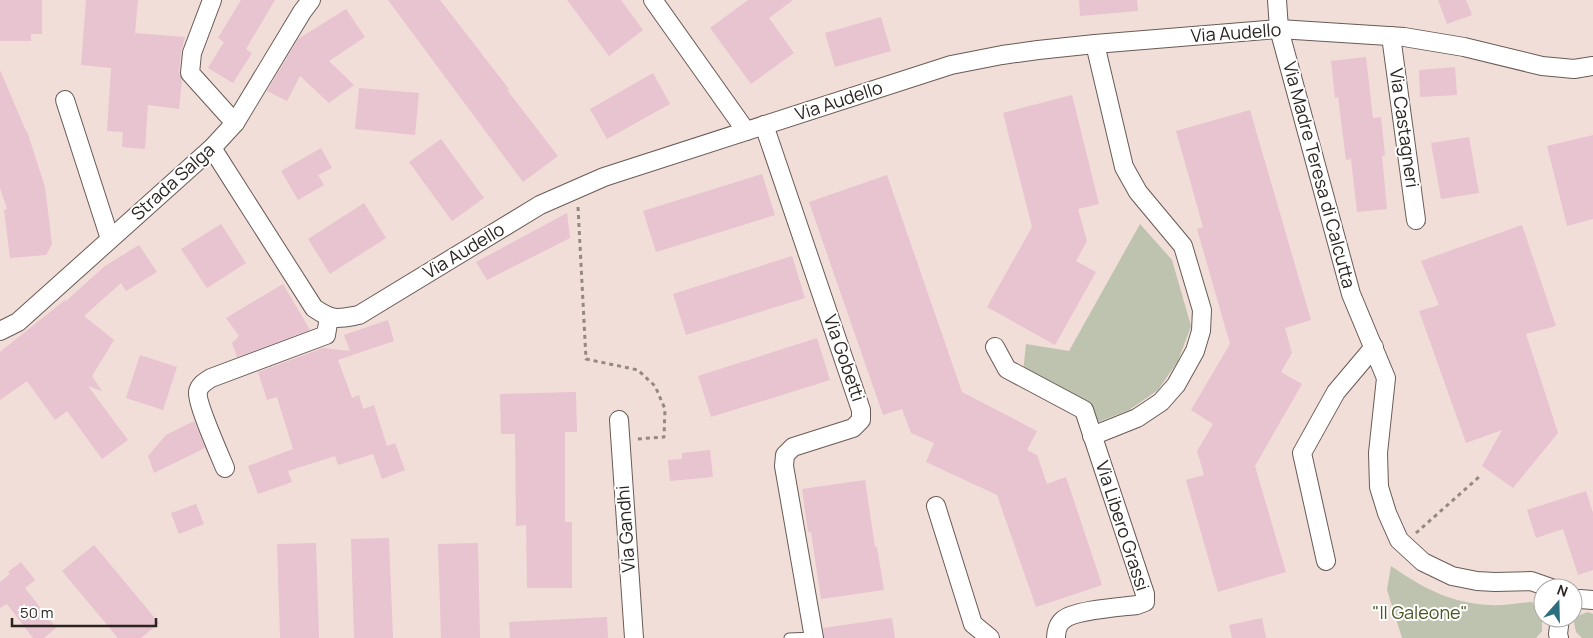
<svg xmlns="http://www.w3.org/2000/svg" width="1593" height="638" font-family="Manrope,sans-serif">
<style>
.green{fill:#bdc3ae}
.building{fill:#e8c3d0}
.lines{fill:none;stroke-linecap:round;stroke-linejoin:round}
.lane-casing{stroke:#6a5a55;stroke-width:11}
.street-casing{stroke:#6a5a55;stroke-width:20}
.path{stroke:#958783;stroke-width:3;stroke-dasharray:4 4;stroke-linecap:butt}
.lane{stroke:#fff;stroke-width:9}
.street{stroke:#fff;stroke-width:18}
.labels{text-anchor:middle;stroke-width:4;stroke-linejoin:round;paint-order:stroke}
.street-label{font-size:18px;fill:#2b2421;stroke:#fff}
.park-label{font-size:18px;fill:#4b5723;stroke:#fff}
</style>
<rect width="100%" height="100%" fill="#f1ded8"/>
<g class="green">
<polygon points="1140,224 1172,260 1191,326 1178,361 1158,390 1129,410 1098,422 1089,409 1023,372 1026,344 1069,351"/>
<path d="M1391,566C1423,588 1450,603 1490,605C1503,606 1518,603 1532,602L1542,613V631L1536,638H1402L1387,590Z"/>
<polygon points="1588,612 1593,614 1593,638 1582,638 1576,632 1574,622 1580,615"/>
</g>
<g class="building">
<polygon points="0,0 42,0 42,34 31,34 31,41 0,41"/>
<polygon points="86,0 138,0 135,33 185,37 181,52 179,72 182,80 179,109 148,105 145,149 122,147 123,132 107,131 111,68 81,65"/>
<polygon points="241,0 275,0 246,49 252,53 233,83 208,68 224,42 218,38"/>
<polygon points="388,0 440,0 509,89 507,90 558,156 523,182"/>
<polygon points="567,0 621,0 643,30 609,56"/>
<polygon points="748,0 793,0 769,18 794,53 751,84 710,28"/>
<polygon points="1079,0 1137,0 1138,11 1080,16"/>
<polygon points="1438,0 1466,0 1472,15 1447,24"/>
<polygon points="346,9 365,37 329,61 354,85 329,103 300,76 287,101 267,91 298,39"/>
<polygon points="881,17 891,51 835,67 825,33"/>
<polygon points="1366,57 1373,118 1381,117 1385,155 1382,156 1387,209 1357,212 1351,159 1346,160 1338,97 1335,98 1331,61"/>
<polygon points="1455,67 1457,95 1420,97 1419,70"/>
<polygon points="0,70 26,131 27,131 45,187 52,244 46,255 10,258 4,210 7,209 0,188"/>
<polygon points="653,73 670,104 607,139 590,109"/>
<polygon points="359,88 419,93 415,135 355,129"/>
<polygon points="1072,95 1099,204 1078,209 1087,241 1076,261 1096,272 1055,345 987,307 1032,227 1003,113"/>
<polygon points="1250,110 1311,320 1285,328 1292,353 1281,372 1302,384 1255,466 1286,572 1218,592 1186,480 1204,475 1197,451 1213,424 1191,410 1230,344 1197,229 1203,227 1176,131"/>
<polygon points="1593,135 1593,219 1567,226 1547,146"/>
<polygon points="1469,137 1479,193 1441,199 1431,143"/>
<polygon points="441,139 484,198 452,221 409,162"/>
<polygon points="321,148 332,168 318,175 324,185 298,200 281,171"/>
<polygon points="762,174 775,215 656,252 643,211"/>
<polygon points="887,175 962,392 1037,431 1027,450 1037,455 1047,484 1066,477 1102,585 1036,607 997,495 926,462 934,443 911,433 902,409 883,415 809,202"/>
<polygon points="364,203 386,238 330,274 308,239"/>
<polygon points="567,213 570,238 487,280 476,262"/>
<polygon points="221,224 246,263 207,288 181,249"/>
<polygon points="1522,225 1556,326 1526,334 1558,433 1513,488 1482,466 1502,430 1466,443 1419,311 1439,305 1421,261"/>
<polygon points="139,245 157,272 126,291 121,283 84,316 114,340 92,376 102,391 88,386 128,440 102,459 67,411 55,420 27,381 0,400 0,352 65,300 66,301 105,266"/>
<polygon points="792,256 805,298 686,335 673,294"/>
<polygon points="283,284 310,330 237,357 232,343 239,336 226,318"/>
<polygon points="388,320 394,341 338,360 352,398 359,395 363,409 374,405 387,446 395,443 405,470 382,479 373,454 338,465 335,456 288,471 292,482 258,494 248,466 293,449 277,397 267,400 258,372 323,348 350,351 344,335"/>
<polygon points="817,338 830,380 711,417 698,376"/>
<polygon points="140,355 177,367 163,410 126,398"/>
<polygon points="576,392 577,432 565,432 565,522 572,522 572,588 527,588 526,525 516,526 515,434 501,434 500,394"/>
<polygon points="194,421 205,448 154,473 148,456 166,435"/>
<polygon points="710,450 713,477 670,481 668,460 682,459 682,453"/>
<polygon points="865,480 875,547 877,547 884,590 821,599 811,532 808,532 802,489"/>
<polygon points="1586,491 1593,513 1593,570 1578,575 1563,529 1536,538 1527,510"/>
<polygon points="196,504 204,524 179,534 171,513"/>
<polygon points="389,538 393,638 354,638 351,539"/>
<polygon points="316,543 319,638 280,638 277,544"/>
<polygon points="478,543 480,638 441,638 438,544"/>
<polygon points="94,545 159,623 141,638 118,638 62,571"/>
<polygon points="21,562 35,580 25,588 56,628 44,638 33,638 7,604 0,608 0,582 10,574 8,572"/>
<polygon points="607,617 608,638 510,638 509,622"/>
<polygon points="892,618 895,638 824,638 823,628"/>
<polygon points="1262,618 1266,638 1232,638 1229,625"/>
</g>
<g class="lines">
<g class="lane-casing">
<polyline id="lane" points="789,638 814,637"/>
</g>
<g class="street-casing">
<g id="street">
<polyline points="212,0 192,53 190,73 235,123"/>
<polyline points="653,0 746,131"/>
<polyline points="1277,0 1279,29 1351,294 1386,378 1378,453 1379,487 1387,513 1399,540 1423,562 1452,576 1477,581 1495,582 1531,581 1551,588"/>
<polyline points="1391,36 1416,220"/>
<polyline points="65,100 110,239"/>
<polyline points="764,125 861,410 861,420 853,428 793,447 785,455 784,466 814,638"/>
<path d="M212,148L314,308C333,321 337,319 359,315L540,205L604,177L951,65L1002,55L1038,50L1095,44L1279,29L1404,37L1464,47L1542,66L1574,69L1593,66"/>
<polyline points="0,331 18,322 212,148 235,123 302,12 311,0"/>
<path d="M995,347L1007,369L1084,410L1145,594V602L1137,605C1121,607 1074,610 1063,620C1058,624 1056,632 1056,638"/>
<polyline points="619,420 634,638"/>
<polyline points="1092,436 1137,418 1161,402 1176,385 1195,351 1201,331 1202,310 1183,246 1138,192 1124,167 1095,44"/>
<path d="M225,468C220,456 196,402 198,392C199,385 206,381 211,378L326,335L329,317"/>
<polyline points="936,506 973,624 990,638"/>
<polyline points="1326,561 1302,453 1336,392 1374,347"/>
<polyline points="1573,602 1580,599 1593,600"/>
<polyline points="1559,638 1558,634 1560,618"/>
</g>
</g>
<g class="path">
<polyline points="578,207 586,359 638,370 655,386 665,409 664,437 637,439"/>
<polyline points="1416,533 1479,477"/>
</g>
<use href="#lane" class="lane"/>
<use href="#street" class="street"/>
</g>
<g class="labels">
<g class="street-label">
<text transform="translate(1236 33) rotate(-4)" y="6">Via Audello</text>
<text transform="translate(839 101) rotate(-18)" y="6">Via Audello</text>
<text transform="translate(1404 128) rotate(82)" y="6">Via Castagneri</text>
<text transform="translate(1319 175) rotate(75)" y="6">Via Madre Teresa di Calcutta</text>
<text transform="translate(173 182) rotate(-42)" y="6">Strada Salga</text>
<text transform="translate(464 251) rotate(-31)" y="6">Via Audello</text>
<text transform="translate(844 358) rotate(71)" y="6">Via Gobetti</text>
<text transform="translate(1122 526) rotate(72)" y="6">Via Libero Grassi</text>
<text transform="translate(626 529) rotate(-94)" y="6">Via Gandhi</text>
</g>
<g class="park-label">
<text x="1420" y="619">"Il Galeone"</text>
</g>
</g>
<g transform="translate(1558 603) rotate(20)"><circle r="24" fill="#ffffff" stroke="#aaa7a6"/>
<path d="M0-4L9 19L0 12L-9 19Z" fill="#2c6e80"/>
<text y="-8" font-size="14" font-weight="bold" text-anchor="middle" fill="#2b2421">N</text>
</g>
<path d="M12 618v8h144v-8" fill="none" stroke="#2b2421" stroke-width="2.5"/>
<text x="20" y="618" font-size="15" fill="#2b2421" stroke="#ffffff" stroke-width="4" paint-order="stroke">50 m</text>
</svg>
